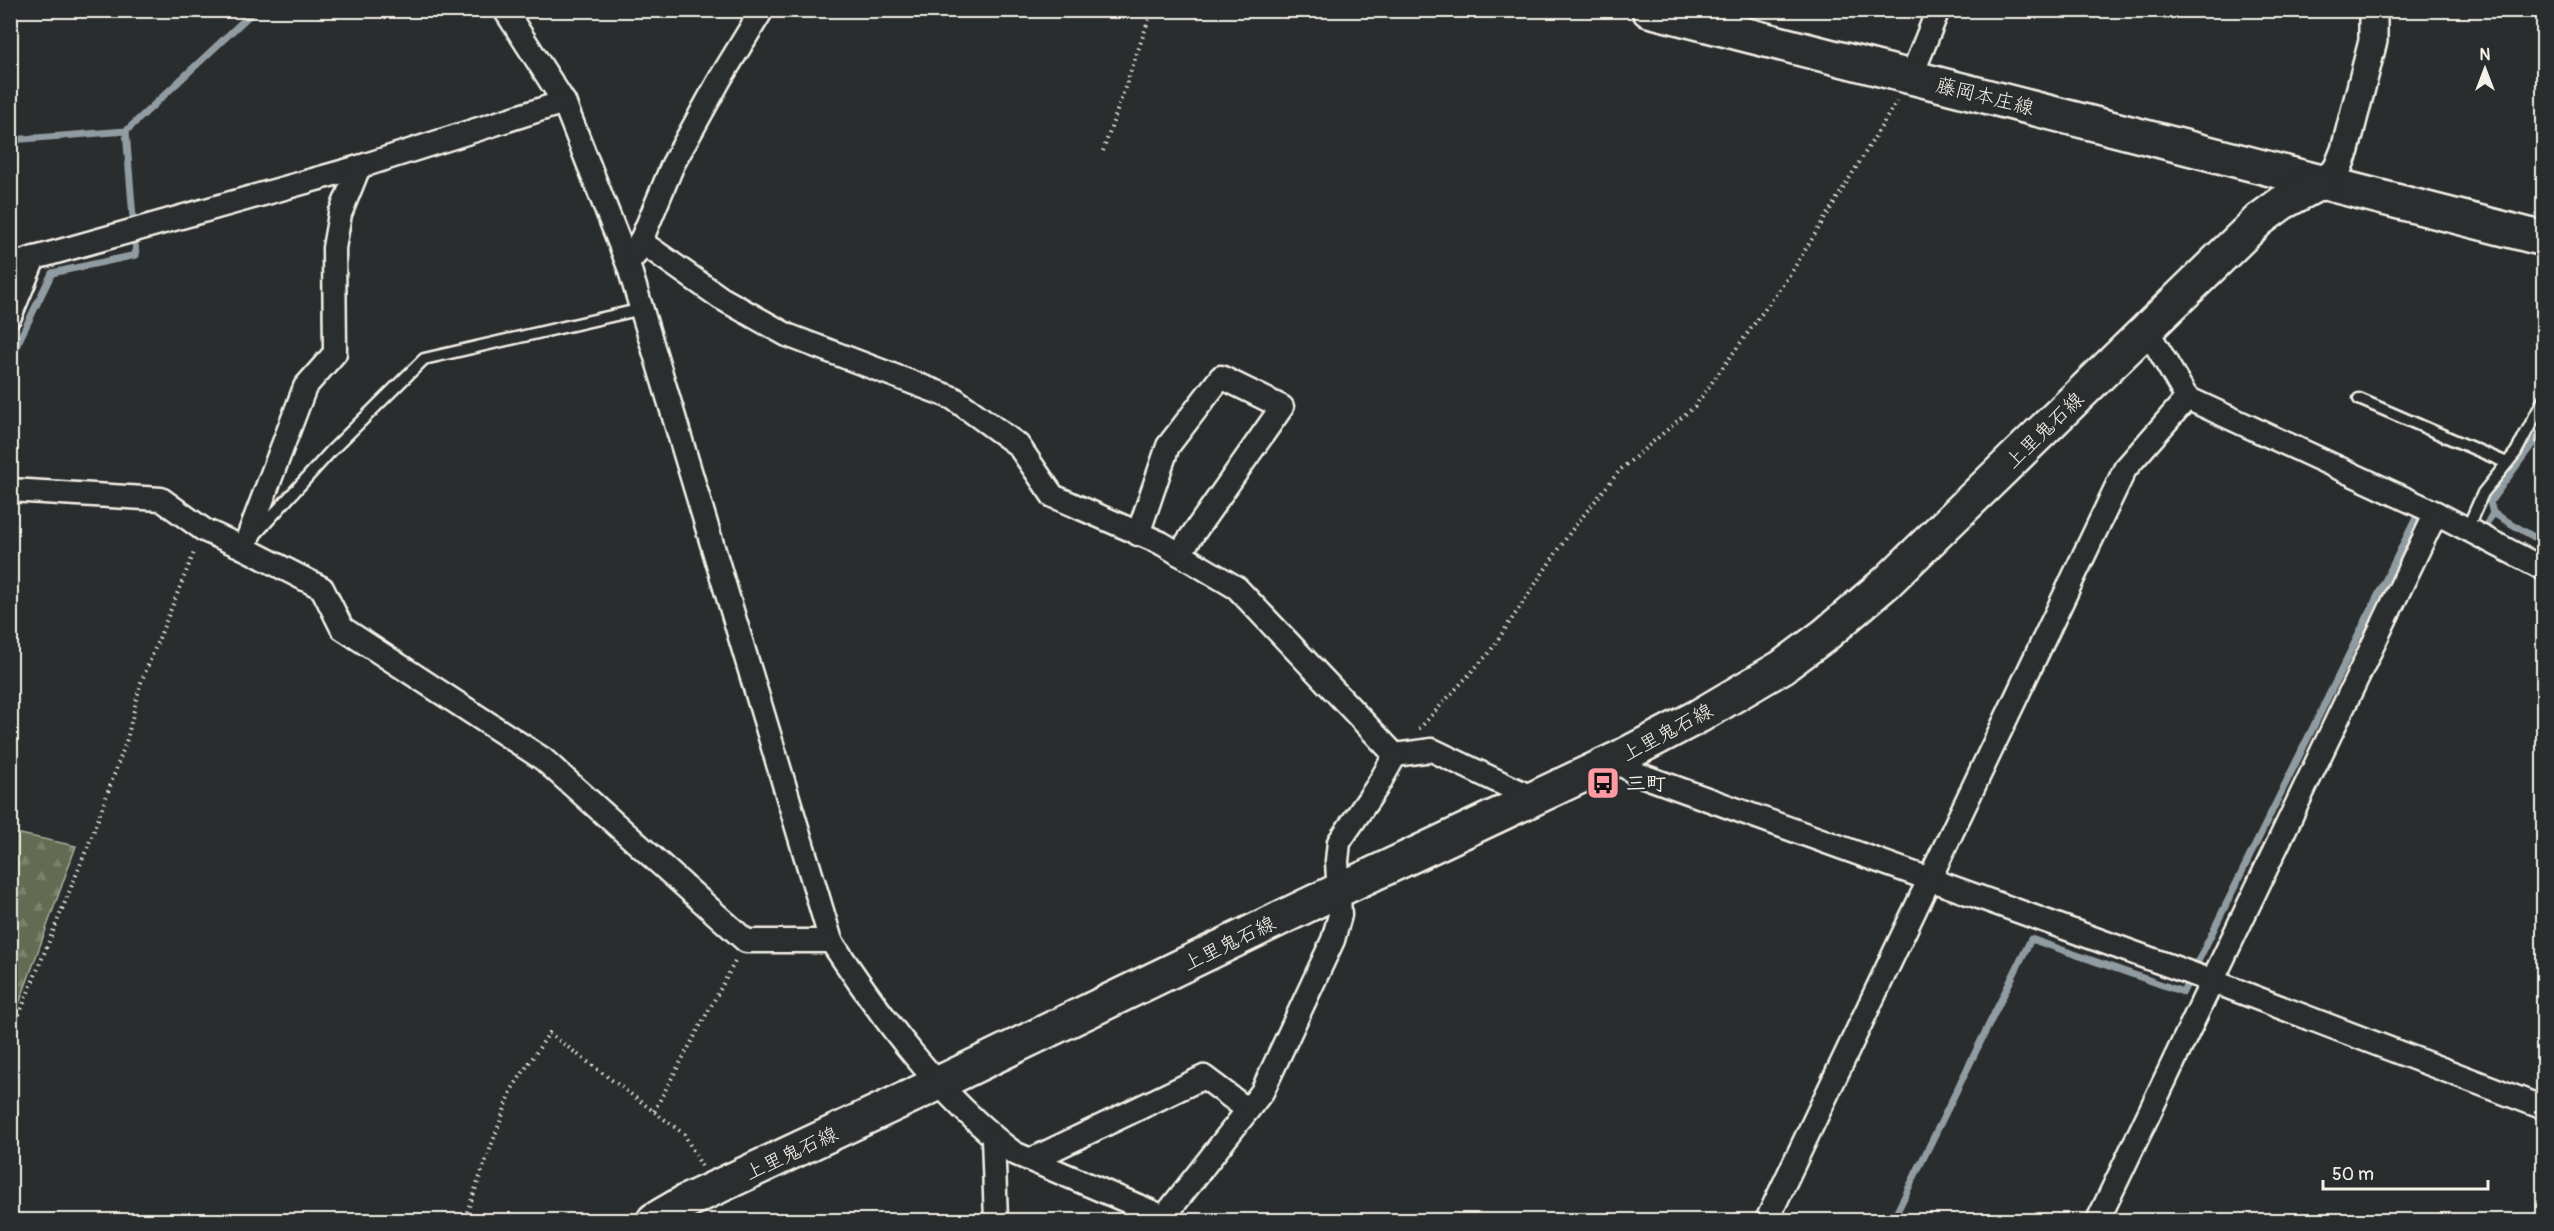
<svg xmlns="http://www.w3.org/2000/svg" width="2554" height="1231" font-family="Pangolin,'Klee One',sans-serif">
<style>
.forest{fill:url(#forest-firs);stroke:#acae9d;stroke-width:1.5}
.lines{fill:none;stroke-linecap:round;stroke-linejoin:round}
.stream{stroke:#909ca1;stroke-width:7}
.service-casing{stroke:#f4f1e8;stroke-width:15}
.minor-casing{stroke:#f4f1e8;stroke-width:27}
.tertiary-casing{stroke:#f4f1e8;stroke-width:32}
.primary-casing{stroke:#f4f1e8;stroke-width:38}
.path{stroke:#f4f1e8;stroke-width:4;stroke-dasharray:1.5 4.5;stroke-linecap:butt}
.service{stroke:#2a2d2e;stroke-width:10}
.minor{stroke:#2a2d2e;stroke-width:22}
.tertiary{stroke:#2a2d2e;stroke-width:27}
.primary{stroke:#2a2d2e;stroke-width:33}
.labels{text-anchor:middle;stroke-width:4.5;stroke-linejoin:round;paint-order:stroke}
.street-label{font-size:20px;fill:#f4f1e8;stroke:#2a2d2e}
.poi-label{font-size:20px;font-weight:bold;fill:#f4f1e8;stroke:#2a2d2e;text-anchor:start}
</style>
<defs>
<pattern id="forest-firs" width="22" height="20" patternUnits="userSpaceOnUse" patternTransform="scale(1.5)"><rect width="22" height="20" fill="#646c52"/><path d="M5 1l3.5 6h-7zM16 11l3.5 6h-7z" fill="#7b816b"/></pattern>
</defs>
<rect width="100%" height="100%" fill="#2a2d2e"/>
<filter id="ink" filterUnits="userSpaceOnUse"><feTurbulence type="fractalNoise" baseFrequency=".0167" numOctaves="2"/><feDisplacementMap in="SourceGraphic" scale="12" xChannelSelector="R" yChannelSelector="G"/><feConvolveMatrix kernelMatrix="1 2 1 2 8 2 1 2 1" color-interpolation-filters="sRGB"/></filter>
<g filter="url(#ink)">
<polygon class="forest" points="11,832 76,846 11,1026 10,833"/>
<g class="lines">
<g class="stream">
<polyline points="10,140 126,131 255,10"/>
<polyline points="10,359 52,273 136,255 126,131"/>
<polyline points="2493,513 2544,543"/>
<polyline points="2481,534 2493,513 2490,502 2544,428"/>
<polyline points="1893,1220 2031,939 2183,992 2416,518 2427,523"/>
</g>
<g class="service-casing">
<g id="service">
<polyline points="2359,399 2507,463"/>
<polyline points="2467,529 2483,493 2516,452 2544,399"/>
<polyline points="256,534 331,451 424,359 642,309"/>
</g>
</g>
<g class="minor-casing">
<g id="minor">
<path d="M505,10L564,102L629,267L831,941C882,1018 939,1096 1014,1153L1164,1217L1166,1220"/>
<polyline points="1911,77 1938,10"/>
<polyline points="640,241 721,298 787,335 953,398 1018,445 1053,496 1161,543 1237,588 1395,755 1432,750 1535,799"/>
<polyline points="635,255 673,164 720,79 762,10"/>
<polyline points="10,265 359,167 564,102"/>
<polyline points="10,316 34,258"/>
<polyline points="2187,398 2436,513 2544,569"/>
<polyline points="10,490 161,499 204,530 244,548 322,588 342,628 543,759 746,941 831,941"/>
<polyline points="1138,534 1168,446 1221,377 1282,407 1179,554"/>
<polyline points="244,548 305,387 335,353 334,248 340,214 359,167"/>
<polyline points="1615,760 1635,773 2212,981 2544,1108"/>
<polyline points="993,1137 996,1220"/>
<polyline points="1031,1160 1204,1077 1248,1110"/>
<polyline points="1164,1217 1262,1092 1333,940 1340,915 1337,861 1339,842 1377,787 1395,755"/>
<polyline points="1767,1220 2125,469 2187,398 2147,330"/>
<polyline points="2098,1220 2436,513"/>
</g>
</g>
<g class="tertiary-casing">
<polyline id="tertiary" points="2321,182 2337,170 2345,150 2373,41 2373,10"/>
</g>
<g class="primary-casing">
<g id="primary">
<polyline points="1649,10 2544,239"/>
<polyline points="654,1220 685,1202 937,1084 1339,890 1615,760 1699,716 1782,667 1825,635 1887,582 2259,220 2282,203 2321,182"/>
</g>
</g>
<g class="path">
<polyline points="1103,151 1152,10"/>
<polyline points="1419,729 1489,653 1571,531 1620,470 1695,406 1791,273 1897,101"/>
<polyline points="10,1037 92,836 127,739 140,685 195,550"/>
<polyline points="654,1111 736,960"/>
<polyline points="467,1212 512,1089 549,1033 684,1134 702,1167"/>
</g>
<use href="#service" class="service"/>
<use href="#minor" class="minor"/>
<use href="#tertiary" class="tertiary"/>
<use href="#primary" class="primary"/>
</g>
</g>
<defs>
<g id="bus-square" transform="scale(1.725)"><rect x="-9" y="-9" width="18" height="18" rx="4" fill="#ff9aa2" stroke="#2a2d2e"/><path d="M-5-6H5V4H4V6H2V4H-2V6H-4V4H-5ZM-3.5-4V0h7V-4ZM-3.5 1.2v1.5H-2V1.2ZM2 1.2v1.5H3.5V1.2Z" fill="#111"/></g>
</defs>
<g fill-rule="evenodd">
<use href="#bus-square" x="1603" y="783"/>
</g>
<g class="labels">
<g class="street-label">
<text transform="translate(1985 96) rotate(14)" y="7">藤岡本庄線</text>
<text transform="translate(2044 430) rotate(-44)" y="7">上里鬼石線</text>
<text transform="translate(1667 732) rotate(-28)" y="7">上里鬼石線</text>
<text transform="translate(1229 943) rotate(-26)" y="7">上里鬼石線</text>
<text transform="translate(791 1153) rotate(-25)" y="7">上里鬼石線</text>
</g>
<g class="poi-label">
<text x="1626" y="790">三町</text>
</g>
</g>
<rect width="2554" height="1231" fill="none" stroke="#2a2d2e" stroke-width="36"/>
<rect x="18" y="18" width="2518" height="1195" fill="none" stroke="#f4f1e8" stroke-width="2" filter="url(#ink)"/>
<g transform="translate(2485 69)" stroke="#2a2d2e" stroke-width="4.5" paint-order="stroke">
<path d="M0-4.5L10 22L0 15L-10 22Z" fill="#f4f1e8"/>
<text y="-9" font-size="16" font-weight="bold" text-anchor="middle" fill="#f4f1e8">N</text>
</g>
<path d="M2323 1180v9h165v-9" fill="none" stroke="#f4f1e8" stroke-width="3"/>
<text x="2332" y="1180" font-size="18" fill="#f4f1e8" stroke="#2a2d2e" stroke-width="4.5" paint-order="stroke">50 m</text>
</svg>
